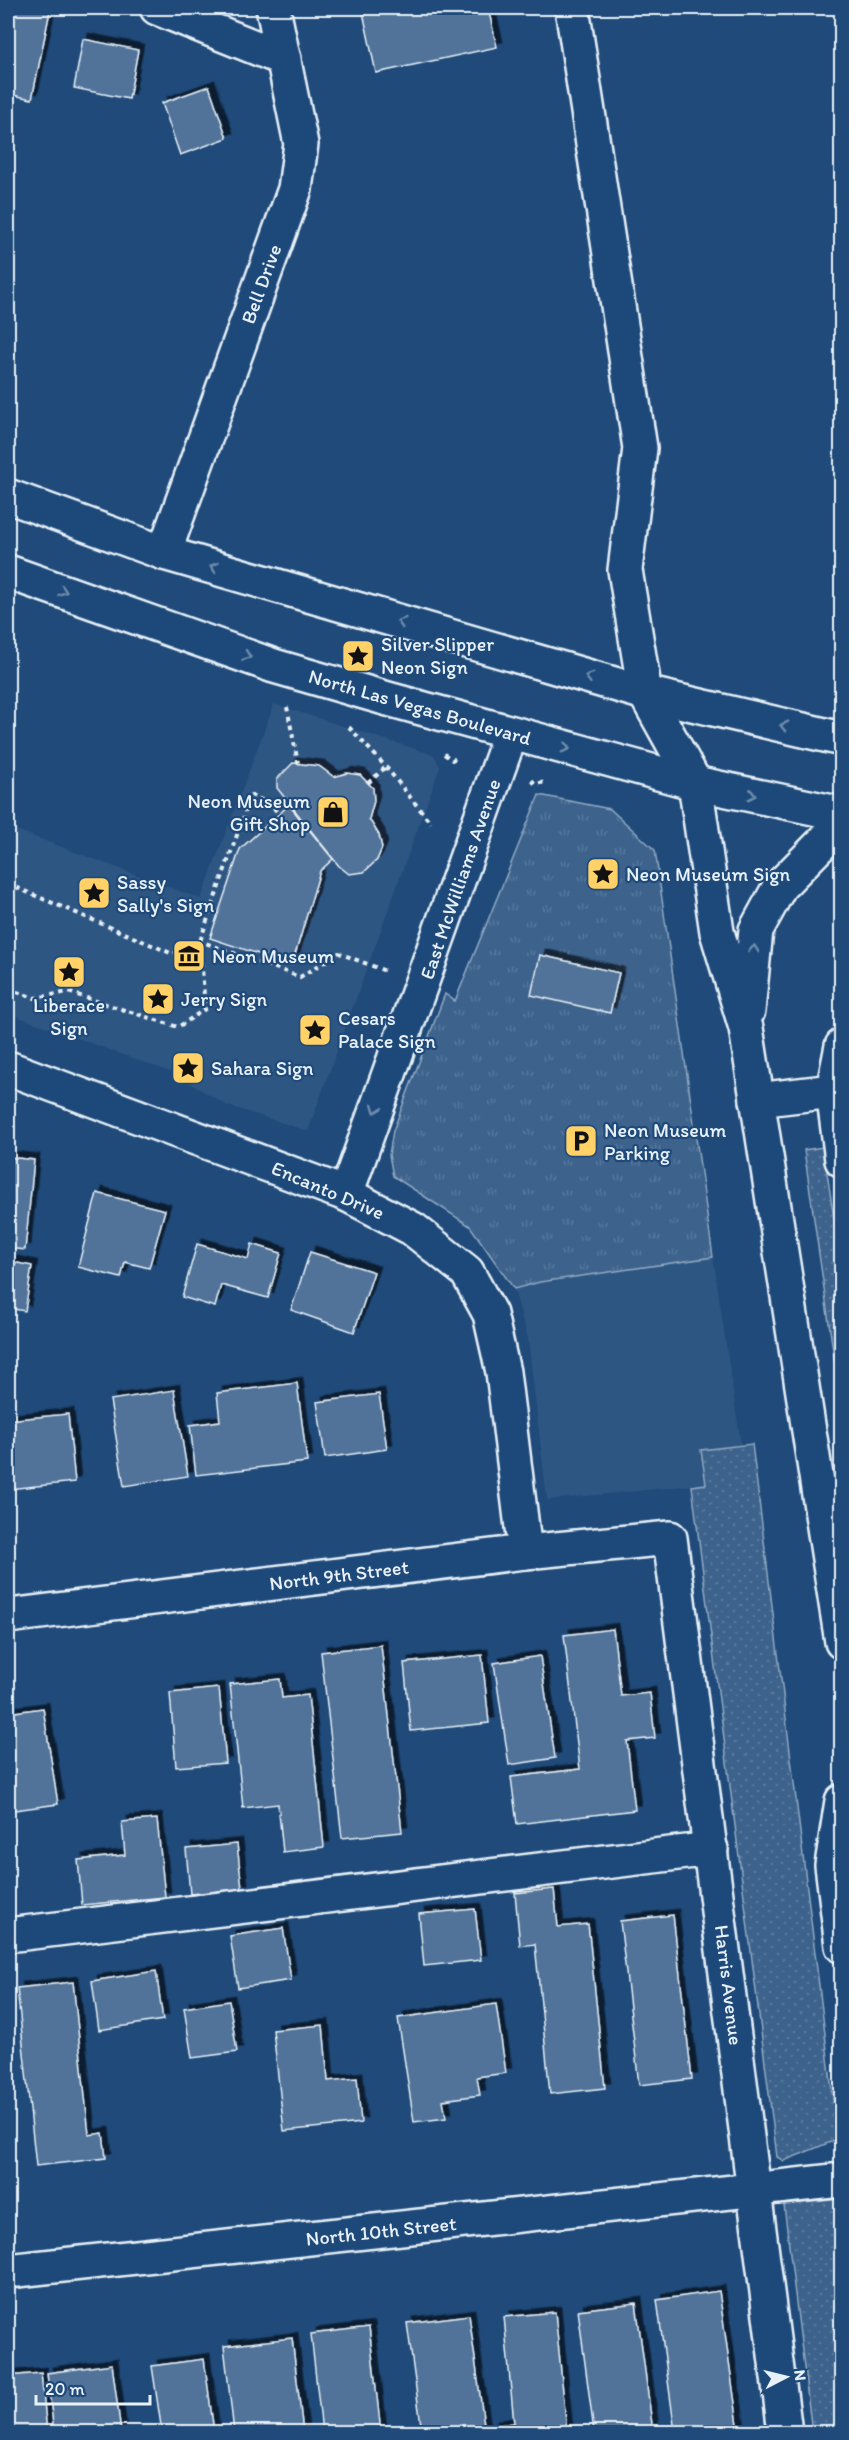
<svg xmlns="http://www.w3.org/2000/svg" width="849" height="2440" font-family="Itim,sans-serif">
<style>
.built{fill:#2e5683}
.grass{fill:url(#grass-dots);stroke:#92aac2;stroke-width:1.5}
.park{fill:url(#park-tufts);stroke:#92aac2;stroke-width:1.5}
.building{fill:#517399;stroke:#e8f1f8;stroke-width:1.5;filter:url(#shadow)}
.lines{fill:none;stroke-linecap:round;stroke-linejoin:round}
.minor-casing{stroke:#e8f1f8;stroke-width:38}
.major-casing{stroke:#e8f1f8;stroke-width:38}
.path{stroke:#e8f1f8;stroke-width:4;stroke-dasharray:4.5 4.5;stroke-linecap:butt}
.minor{stroke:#1f4a7a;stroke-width:33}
.major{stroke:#1f4a7a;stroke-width:33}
.oneway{stroke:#6f8dac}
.labels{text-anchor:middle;stroke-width:4.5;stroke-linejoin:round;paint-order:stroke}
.street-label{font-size:20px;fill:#e8f1f8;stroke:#1f4a7a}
.poi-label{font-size:20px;fill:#e8f1f8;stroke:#1f4a7a;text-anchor:start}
</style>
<defs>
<pattern id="grass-dots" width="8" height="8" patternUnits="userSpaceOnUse" patternTransform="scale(1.5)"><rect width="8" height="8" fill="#3c628c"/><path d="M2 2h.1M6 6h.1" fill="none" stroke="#58799d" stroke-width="1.8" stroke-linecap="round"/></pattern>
<pattern id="park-tufts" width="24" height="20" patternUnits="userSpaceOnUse" patternTransform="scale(1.5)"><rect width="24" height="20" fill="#3c628c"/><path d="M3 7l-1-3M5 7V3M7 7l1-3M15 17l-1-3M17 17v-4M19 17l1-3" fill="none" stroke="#58799d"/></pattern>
<filter id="shadow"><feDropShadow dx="5.5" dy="-5.5" stdDeviation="0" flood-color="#0009"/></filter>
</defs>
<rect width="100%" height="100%" fill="#1f4a7a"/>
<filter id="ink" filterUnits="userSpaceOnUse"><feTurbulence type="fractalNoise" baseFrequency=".0167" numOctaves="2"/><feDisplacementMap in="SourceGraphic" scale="12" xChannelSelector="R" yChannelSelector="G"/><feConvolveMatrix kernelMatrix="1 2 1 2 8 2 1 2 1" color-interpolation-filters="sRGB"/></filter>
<g filter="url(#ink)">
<g class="built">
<polygon points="274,704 434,755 440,767 308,1131 226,1105 173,1073 8,1013 8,827 201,899"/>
<polygon points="713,1257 741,1445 701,1450 706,1484 547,1500 528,1339 514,1289 540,1282"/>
</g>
<g class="grass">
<polygon points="823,1147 842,1270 841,1406 804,1150"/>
<polygon points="752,1444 838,2139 784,2161 777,2157 692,1486 706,1484 701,1450"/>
<polygon points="841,2199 841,2432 812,2432 784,2205"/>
</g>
<polygon class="park" points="539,795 610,809 655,850 713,1257 540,1282 514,1289 470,1226 393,1176 389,1155 393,1131 445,994 455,1001"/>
<g class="building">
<polygon points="8,8 33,8 50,11 32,99 8,94"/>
<polygon points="362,8 488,8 497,47 376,73"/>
<polygon points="83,39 138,50 129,99 74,88"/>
<polygon points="209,86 227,138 180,155 162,103"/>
<polygon points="293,763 319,766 334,777 347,773 360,775 373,788 374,801 369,819 379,835 382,848 377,860 364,872 349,874 339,866 277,788 277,779"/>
<polygon points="289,805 333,859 320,871 292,965 210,938 240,849"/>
<polygon points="540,955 619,973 610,1013 531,995"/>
<polygon points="8,1157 34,1160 25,1250 8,1248"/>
<polygon points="97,1193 165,1210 149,1268 125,1262 121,1278 78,1267"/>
<polygon points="197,1244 248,1259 252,1244 281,1253 268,1298 221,1285 215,1307 182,1297"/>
<polygon points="310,1252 374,1272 354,1332 291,1310"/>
<polygon points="8,1261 32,1266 25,1311 8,1308"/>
<polygon points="297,1383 307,1462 196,1475 190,1425 220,1421 217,1393"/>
<polygon points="174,1390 188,1476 124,1486 110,1400"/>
<polygon points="379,1394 387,1449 325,1458 317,1402"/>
<polygon points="68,1414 75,1482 8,1489 8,1420"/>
<polygon points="613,1629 621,1696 650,1693 655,1738 627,1741 635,1810 517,1824 511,1777 580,1769 564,1635"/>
<polygon points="381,1645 402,1832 342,1838 321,1652"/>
<polygon points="482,1655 489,1723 411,1731 404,1663"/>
<polygon points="540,1656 555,1758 509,1765 494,1663"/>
<polygon points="280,1679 282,1698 308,1695 324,1847 283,1852 278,1804 243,1808 230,1684"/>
<polygon points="219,1688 226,1763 176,1767 170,1693"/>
<polygon points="43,1708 58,1804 8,1811 8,1713"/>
<polygon points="157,1819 165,1897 82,1905 78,1860 125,1855 122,1822"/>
<polygon points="237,1844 242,1889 190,1894 186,1849"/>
<polygon points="554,1889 558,1927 588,1924 605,2088 550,2094 535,1944 520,1946 515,1893"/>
<polygon points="475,1909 481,1960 424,1966 419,1914"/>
<polygon points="673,1915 692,2079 639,2085 620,1921"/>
<polygon points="283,1928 291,1980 238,1988 230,1936"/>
<polygon points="156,1971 163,2020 99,2030 92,1981"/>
<polygon points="73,1982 89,2135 103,2133 106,2158 36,2166 17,1988"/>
<polygon points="229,2001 237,2052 192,2058 184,2008"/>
<polygon points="496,2004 506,2073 477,2077 480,2095 443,2100 446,2118 414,2122 398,2018"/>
<polygon points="323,2025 328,2081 357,2078 361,2123 284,2131 273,2030"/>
<polygon points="719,2291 739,2432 675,2432 657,2300"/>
<polygon points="636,2303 653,2432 594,2432 578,2310"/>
<polygon points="555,2312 567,2432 493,2432 492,2426 514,2423 504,2317"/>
<polygon points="469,2315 485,2432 422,2432 407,2323"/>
<polygon points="369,2327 381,2432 322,2432 311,2334"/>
<polygon points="292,2338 303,2432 234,2432 224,2346"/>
<polygon points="204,2359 214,2432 162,2432 152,2366"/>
<polygon points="112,2364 121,2432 54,2432 47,2373"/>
<polygon points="41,2373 47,2432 8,2432 8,2376"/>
</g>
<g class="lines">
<g class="minor-casing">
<g id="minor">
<polyline points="157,8 284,59"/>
<polyline points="572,8 640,448 625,570 645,693"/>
<polyline points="164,553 295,189 301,144 273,8"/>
<polyline points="695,783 717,932 746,1028 842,1642"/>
<polyline points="748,1011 756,930 780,886 842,823"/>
<polyline points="842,1046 833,1091 842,1160"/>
<polyline points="8,1068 346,1194 413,1229 467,1272 490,1314 503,1372 525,1552"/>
<polyline points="757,1100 833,1091"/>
<polyline points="346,1194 511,733"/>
<polyline points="8,1616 525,1552 670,1538 785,2432"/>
<polyline points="842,1801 832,1865 842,1946"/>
<polyline points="8,1935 711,1849"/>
<polyline points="8,2271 842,2180"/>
</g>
</g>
<g class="major-casing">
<g id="major">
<polyline points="8,496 164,553 645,693 842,739"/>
<polyline points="8,572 274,666 388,699 695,783 842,814"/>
<polyline points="645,693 695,783"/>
</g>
</g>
<g class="path">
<polyline points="287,707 298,763"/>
<polyline points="349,727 386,767 431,823"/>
<polyline points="444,754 452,760 458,757"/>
<polyline points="532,780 535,784 546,782"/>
<polyline points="368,783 386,767"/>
<polyline points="8,884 173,954 200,941 300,977 339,953 388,972"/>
<polyline points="8,989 35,998 68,992 178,1027 205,1009 200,941 251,795 272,805 279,815"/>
</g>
<use href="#minor" class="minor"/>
<use href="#major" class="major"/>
</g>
<defs><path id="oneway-chevron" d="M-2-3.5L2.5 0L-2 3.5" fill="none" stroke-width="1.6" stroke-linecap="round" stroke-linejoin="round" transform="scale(1.5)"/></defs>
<g class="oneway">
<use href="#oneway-chevron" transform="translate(214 567) rotate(-164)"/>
<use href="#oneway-chevron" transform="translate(63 591) rotate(19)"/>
<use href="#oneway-chevron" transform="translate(401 622) rotate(-163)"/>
<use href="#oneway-chevron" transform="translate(247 656) rotate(20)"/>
<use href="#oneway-chevron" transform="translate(589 677) rotate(-164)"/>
<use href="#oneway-chevron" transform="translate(784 726) rotate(-167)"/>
<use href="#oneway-chevron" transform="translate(566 748) rotate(15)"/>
<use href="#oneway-chevron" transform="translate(752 795) rotate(12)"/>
<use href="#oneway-chevron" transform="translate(754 949) rotate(-84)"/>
<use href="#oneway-chevron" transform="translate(376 1109) rotate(111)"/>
</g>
</g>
<defs>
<g id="sight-square" transform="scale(1.725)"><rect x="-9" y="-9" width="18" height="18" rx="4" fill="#ffd166" stroke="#1f4a7a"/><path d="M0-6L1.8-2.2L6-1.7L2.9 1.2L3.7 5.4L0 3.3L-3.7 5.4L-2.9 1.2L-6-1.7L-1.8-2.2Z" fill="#111"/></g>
<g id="shop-square" transform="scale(1.725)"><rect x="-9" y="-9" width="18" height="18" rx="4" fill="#ffd166" stroke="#1f4a7a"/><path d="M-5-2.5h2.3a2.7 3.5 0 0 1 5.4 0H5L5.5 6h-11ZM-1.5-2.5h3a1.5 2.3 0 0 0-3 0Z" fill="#111"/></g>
<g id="museum-square" transform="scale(1.725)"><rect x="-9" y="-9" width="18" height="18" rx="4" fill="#ffd166" stroke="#1f4a7a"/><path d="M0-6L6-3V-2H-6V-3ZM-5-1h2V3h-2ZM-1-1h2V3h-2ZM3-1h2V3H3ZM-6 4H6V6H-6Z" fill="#111"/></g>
<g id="parking-square" transform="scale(1.725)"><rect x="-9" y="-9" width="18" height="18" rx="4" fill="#ffd166" stroke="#1f4a7a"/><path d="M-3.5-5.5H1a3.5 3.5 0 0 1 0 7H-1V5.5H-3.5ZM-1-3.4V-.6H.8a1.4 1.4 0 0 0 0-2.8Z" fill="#111"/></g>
</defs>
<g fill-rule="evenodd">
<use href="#sight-square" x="358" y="656"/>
<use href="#shop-square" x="333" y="812"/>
<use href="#sight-square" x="603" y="874"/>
<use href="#sight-square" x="94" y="893"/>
<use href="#museum-square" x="189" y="956"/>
<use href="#sight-square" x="69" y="972"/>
<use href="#sight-square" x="158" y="999"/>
<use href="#sight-square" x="315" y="1030"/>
<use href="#sight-square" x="188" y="1068"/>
<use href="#parking-square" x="581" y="1141"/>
</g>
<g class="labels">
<g class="street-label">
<text transform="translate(261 284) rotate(-70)" y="7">Bell Drive</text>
<text transform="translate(420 707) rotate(16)" y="7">North Las Vegas Boulevard</text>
<text transform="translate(460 879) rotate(-71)" y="7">East McWilliams Avenue</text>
<text transform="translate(328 1190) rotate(23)" y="7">Encanto Drive</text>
<text transform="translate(339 1575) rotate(-7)" y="7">North 9th Street</text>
<text transform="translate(729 1985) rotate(83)" y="7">Harris Avenue</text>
<text transform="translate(381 2231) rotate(-6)" y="7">North 10th Street</text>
</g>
<g class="poi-label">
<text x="381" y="651">Silver Slipper<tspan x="381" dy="23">Neon Sign</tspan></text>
<text x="310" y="808" text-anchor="end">Neon Museum<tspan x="310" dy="23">Gift Shop</tspan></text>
<text x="626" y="881">Neon Museum Sign</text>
<text x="117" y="889">Sassy<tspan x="117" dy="23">Sally's Sign</tspan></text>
<text x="212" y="963">Neon Museum</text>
<text x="181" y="1006">Jerry Sign</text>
<text x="69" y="1012" text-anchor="middle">Liberace<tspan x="69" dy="23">Sign</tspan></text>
<text x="338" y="1025">Cesars<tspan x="338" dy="23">Palace Sign</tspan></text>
<text x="211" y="1075">Sahara Sign</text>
<text x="604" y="1137">Neon Museum<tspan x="604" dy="23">Parking</tspan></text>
</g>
</g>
<rect width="849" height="2440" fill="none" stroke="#1f4a7a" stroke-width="30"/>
<rect x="15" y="15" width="819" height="2410" fill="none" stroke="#e8f1f8" stroke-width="2" filter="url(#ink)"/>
<g transform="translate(786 2377) rotate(83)" stroke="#1f4a7a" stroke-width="4.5" paint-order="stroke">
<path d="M0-4.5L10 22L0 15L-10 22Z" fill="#e8f1f8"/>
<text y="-9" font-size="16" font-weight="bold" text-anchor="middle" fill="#e8f1f8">N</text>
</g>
<path d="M36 2395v9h114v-9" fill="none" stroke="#e8f1f8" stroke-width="3"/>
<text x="45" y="2395" font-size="18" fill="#e8f1f8" stroke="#1f4a7a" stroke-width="4.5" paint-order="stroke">20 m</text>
</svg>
